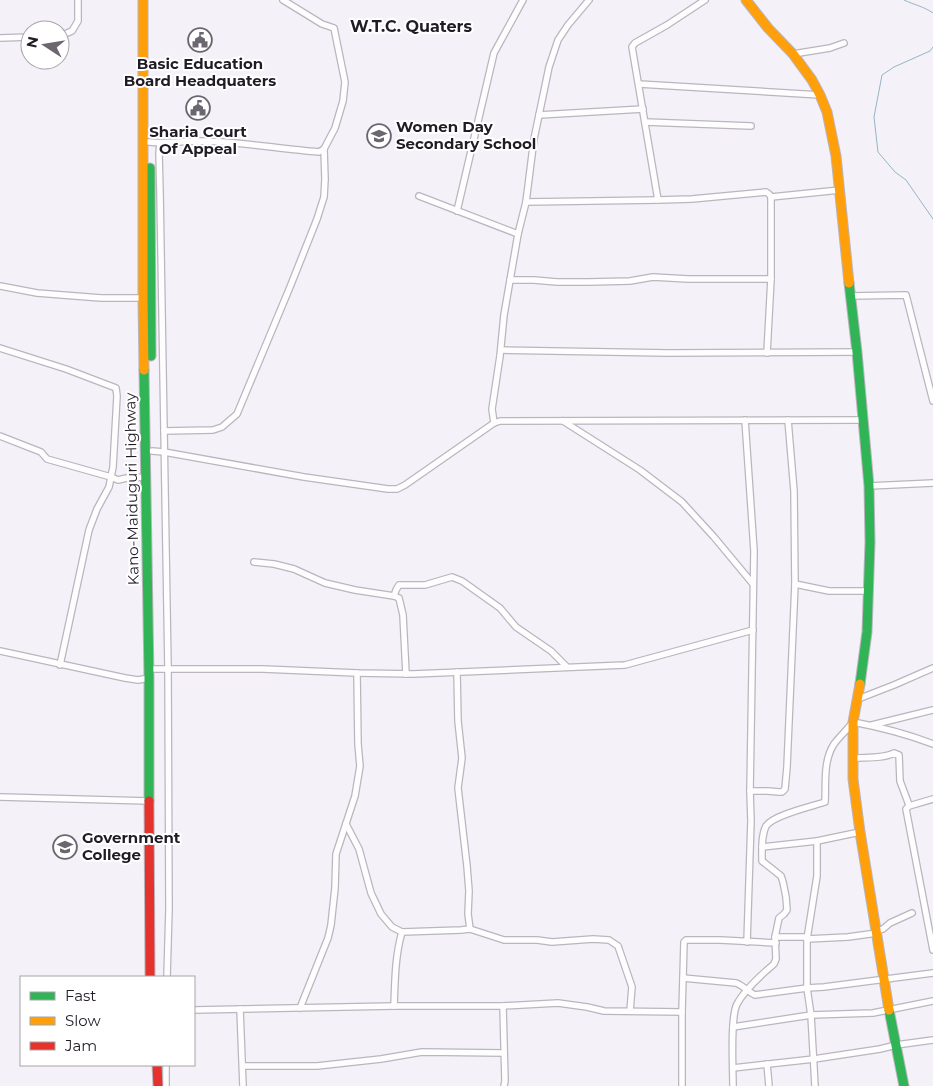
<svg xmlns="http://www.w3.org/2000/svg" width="933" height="1086" font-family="Montserrat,sans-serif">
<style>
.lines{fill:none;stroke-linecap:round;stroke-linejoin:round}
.stream{stroke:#94b6c4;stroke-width:1}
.street-casing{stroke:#bab5be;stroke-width:8}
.fast-casing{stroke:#bab5be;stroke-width:11}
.slow-casing{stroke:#bab5be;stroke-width:11}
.jam-casing{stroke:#bab5be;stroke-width:11}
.street{stroke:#fefdfe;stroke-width:5.5}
.fast{stroke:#30b455;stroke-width:9}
.slow{stroke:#ff9f0a;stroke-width:9}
.jam{stroke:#e5322d;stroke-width:9}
.labels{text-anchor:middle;stroke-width:4;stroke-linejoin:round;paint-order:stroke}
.poi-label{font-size:15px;font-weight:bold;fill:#211b26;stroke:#fff}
.street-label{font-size:15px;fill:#211b26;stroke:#fff}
.neighbourhood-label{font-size:16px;font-weight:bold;fill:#211b26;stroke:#fff}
</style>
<rect width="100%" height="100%" fill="#f5f1f8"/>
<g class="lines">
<g class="stream">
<path d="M904,0C914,5 923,6 933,13"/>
<polyline points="933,47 930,51 894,67 882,75 874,117 878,152 895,172 906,180 933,219"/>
</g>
<g class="street-casing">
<g id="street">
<polyline points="705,0 667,25 635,43 632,47 658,200 692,199 766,192 769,194 771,197 840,190"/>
<polyline points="60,36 72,31 78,21 78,0"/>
<polyline points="0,38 30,37"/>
<polyline points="793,54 830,48 844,43"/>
<polyline points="639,84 820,95"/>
<polyline points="539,115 643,109"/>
<polyline points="645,122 751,126"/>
<path d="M149,142C168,144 185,141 203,141C242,142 280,149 319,152L324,149"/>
<polyline points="160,143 159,153 160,192 168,668 169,909 167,977"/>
<polyline points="419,196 518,234"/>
<polyline points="526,202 658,200"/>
<polyline points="457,211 494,53 523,0"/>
<polyline points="510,280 534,280 557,282 589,282 630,281 653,277 688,279 771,279"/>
<polyline points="0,286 37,293 101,298 145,298"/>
<polyline points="850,296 906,295 933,401"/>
<polyline points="0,348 66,369 116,388 117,396 113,467 111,477 47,459 41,452 0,436"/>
<polyline points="501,350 668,353 857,352"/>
<polyline points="767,353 771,279 771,197"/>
<polyline points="745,420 754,551 750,791 751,821 747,942"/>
<polyline points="563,421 640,470 682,502 714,537 753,584"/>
<polyline points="494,423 492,409 500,356 504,315 518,234 526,202 534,139 549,67 558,40 568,25 589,0"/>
<polyline points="164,431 213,430 222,427 237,414 290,287 317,219 324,197 325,179 324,149 335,128 343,101 345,82 334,28 322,24 283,0"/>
<polyline points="152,451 164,452 304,477 388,489 397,489 405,485 494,423 500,421 864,420"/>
<polyline points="869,486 933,483"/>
<polyline points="254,562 274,564 294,569 325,583 355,590 394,596 399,598 403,615 406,674"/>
<polyline points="795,584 829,591 869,591"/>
<polyline points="394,596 396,590 399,585 425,585 452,577 462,581 500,608 516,627 551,651 567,667"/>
<polyline points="0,651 125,678 138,680 149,678"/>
<polyline points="60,665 89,530 97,509 109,487 111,477 118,480 127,478 146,477"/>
<polyline points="154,669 263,669 357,673 413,674 625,665 753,630"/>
<polyline points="858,699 894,685 933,668"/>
<polyline points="872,725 933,710"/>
<path d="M853,758C865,757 883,759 894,753L899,755L900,781L909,805V806L906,809L933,950"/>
<polyline points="750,791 768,791 779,792 782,792 785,789 787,767 795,584 794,491 788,420"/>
<polyline points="0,797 149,801"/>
<polyline points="909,806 933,799"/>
<polyline points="346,824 359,849 371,893 381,914 392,927 402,932 461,930 470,929 468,914 469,891 467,866 458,788 462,758 458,721 457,672"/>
<polyline points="762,847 817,841 860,832"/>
<polyline points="470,929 504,940 537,940 552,942 593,939 609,940 618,946 632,987 630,1011"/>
<polyline points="877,931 883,929 890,923 912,913"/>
<polyline points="775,937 805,937 807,939 848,937 877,933"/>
<path d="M683,978L736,983C744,986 748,992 755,995L807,988L824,987L933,973"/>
<path d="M394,1006C395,981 395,956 402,932"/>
<polyline points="503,1006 505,1081 504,1086"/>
<polyline points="300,1008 328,938 331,925 335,888 336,854 355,796 360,766 358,744 357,673"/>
<polyline points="240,1009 243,1086"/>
<polyline points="194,1010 394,1006 503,1006 558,1003 587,1007 604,1011 682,1012"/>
<polyline points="733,1027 811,1015 873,1013 933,1001"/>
<polyline points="767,1064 769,1086"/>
<polyline points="243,1066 317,1066 381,1059 422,1052 504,1053"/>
<polyline points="733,1068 814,1059 880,1049 896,1045 933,1040"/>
<polyline points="166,1086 166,1065"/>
<polyline points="682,1086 682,1012 684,942 686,940 720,940 776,943"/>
<path d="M733,1086C733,1069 730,1017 737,1004C745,989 761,975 774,964L776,959L775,937L779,918L784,914L787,910L786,897L783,882L781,876L762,861C762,850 761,836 766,826C773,815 813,806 825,802C826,783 823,761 834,744C840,736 847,730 853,722C880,727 907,734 933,744"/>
<polyline points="815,1086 811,1015 807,988 807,939 817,876 817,841"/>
</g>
</g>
<g class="fast-casing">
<g id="fast">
<polyline points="150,168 151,356"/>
<polyline points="849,283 857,352 869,486 870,542 867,632 860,684"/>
<polyline points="144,370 149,678 149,801"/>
<polyline points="889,1010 904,1086"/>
</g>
</g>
<g class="slow-casing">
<g id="slow">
<polyline points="143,0 143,298 144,370"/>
<polyline points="746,0 768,28 793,54 812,80 820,95 827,112 836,156 849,283"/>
<polyline points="860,684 853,722 853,779 860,832 889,1010"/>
</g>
</g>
<g class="jam-casing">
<g id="jam">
<polyline points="149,801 150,977"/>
<polyline points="157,1065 158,1086"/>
</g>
</g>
<use href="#street" class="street"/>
<use href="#fast" class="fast"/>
<use href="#slow" class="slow"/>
<use href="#jam" class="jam"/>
</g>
<defs>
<g id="civic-ring" transform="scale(1.25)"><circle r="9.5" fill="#fff" stroke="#6b6670" stroke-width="1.5"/><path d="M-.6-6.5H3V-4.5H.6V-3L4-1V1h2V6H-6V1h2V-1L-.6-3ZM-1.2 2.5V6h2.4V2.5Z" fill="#6b6670"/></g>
<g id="school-ring" transform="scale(1.25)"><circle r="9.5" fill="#fff" stroke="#6b6670" stroke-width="1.5"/><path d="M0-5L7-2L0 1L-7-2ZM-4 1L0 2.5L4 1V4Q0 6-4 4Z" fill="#6b6670"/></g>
</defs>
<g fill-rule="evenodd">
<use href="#civic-ring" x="200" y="40"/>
<use href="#civic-ring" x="198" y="108"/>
<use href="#school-ring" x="379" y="136"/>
<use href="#school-ring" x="65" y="847"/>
</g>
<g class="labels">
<g class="poi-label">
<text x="200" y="69">Basic Education<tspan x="200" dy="17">Board Headquaters</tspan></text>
<text x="396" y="132" text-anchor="start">Women Day<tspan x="396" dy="17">Secondary School</tspan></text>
<text x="198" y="137">Sharia Court<tspan x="198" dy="17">Of Appeal</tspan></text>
<text x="82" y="843" text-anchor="start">Government<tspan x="82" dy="17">College</tspan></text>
</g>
<g class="street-label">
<text transform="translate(132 489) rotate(-91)" y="5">Kano-Maiduguri Highway</text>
</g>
<g class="neighbourhood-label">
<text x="411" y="32">W.T.C. Quaters</text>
</g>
</g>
<rect x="20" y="976" width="175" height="90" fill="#ffffff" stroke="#a6a4a8"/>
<rect x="30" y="992" width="25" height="8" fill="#30b455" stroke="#a6a4a8"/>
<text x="65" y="1001" font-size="15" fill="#211b26">Fast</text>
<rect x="30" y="1017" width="25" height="8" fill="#ff9f0a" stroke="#a6a4a8"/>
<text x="65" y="1026" font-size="15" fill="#211b26">Slow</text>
<rect x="30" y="1042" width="25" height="8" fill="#e5322d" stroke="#a6a4a8"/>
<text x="65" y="1051" font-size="15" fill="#211b26">Jam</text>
<g transform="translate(45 45) rotate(282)"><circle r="24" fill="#ffffff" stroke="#a6a4a8"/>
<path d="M0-4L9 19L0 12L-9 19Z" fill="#6b6670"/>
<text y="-8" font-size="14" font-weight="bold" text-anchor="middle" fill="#211b26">N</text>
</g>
</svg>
